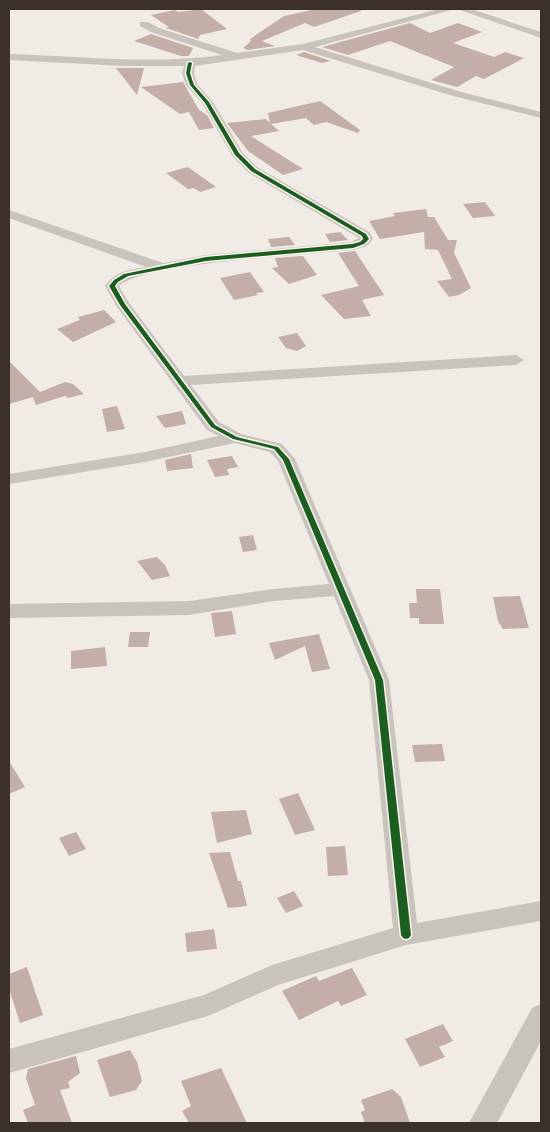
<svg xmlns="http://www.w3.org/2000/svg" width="550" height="1132" font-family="'Noto Sans',sans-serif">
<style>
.building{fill:#c3afa7}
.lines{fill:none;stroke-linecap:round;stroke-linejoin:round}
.minor{fill:#c9c3be;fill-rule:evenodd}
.cycleway-casing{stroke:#fbf5ee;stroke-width:3}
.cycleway{fill:#1b5e20;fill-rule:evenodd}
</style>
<rect width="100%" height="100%" fill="#f0ebe5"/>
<g class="building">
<polygon points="201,9 227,29 200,35 198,39 166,28 169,27 151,15 175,10 178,12"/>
<polygon points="316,9 361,9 361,11 314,27 305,23 262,41 275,46 248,50 243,48 251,41 250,39 284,16"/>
<polygon points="410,23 430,33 458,23 482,32 453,43 494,57 505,52 524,58 484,79 476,76 457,87 431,80 454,67 390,41 348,55 322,47"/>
<polygon points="151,34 193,48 189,56 181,56 134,41"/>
<polygon points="304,52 331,61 322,63 296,55"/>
<polygon points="116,68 144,68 137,95"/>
<polygon points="183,82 199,110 207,115 214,128 199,130 189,112 180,114 141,87"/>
<polygon points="320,101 360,130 358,133 326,122 314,125 306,118 271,124 279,131 251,136 303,169 283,175 248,151 227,123 266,119 270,123 268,113"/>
<polygon points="188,167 216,187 200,192 194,188 188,189 166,173"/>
<polygon points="485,202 495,216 473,218 463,204"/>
<polygon points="426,209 428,217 434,217 448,240 457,240 454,253 471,288 459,295 449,297 437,281 452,279 438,250 425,249 424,232 380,239 369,221 395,216 393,213"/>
<polygon points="340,232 348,240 330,242 325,234"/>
<polygon points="289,237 295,245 271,247 268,239"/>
<polygon points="355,251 384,295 362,300 371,316 344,319 321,295 359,286 338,253"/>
<polygon points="303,256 317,275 289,284 272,268 278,267 275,258"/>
<polygon points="250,272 264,292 256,293 258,295 234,300 220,278"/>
<polygon points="104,310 116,322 73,342 57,329 80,320 78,317"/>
<polygon points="297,333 306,346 297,351 286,348 278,337"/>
<polygon points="9,361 40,392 65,382 73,384 84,394 68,398 65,396 36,405 33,397 9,404"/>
<polygon points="117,406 125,429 107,432 102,409"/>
<polygon points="182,411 186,424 165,428 156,416"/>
<polygon points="191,454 193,468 167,471 165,460"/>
<polygon points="232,456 238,467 227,469 229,475 215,477 207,460"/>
<polygon points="253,535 257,550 243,552 239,537"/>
<polygon points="157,557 165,565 170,576 152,580 137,561"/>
<polygon points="416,589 440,589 444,624 419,624 419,618 410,618 409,603 417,603"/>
<polygon points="520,596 529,628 503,629 498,621 493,597"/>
<polygon points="232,611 236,634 215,637 211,613"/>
<polygon points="130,632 150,632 148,647 128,647"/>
<polygon points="319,634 330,669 312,672 305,646 275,660 269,643"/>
<polygon points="105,647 107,666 71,669 71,651"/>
<polygon points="442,744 445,761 415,762 412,745"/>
<polygon points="9,761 25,787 9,794"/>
<polygon points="298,793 315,830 295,835 279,799"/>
<polygon points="246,810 252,834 217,843 211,812"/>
<polygon points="76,832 86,849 69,856 59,838"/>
<polygon points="345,846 348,875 328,876 326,847"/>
<polygon points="230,852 238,881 241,881 247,906 228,908 209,853"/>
<polygon points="294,891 303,906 286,913 277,898"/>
<polygon points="214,929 217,949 187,952 185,933"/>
<polygon points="27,967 43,1015 20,1023 9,989 9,974"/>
<polygon points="352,968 367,995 341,1006 338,1001 299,1020 282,991 316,976 319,981"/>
<polygon points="443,1024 453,1041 439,1047 445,1057 420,1067 405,1039"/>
<polygon points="130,1050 137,1062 142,1081 136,1090 110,1097 97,1060"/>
<polygon points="76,1056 80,1073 68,1082 70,1088 60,1090 72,1123 28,1123 23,1110 35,1105 26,1078 28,1069"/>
<polygon points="221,1068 247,1123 189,1123 182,1111 191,1106 181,1081"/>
<polygon points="392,1089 401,1097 410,1123 365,1123 361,1112 365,1110 361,1100"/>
</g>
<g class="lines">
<g class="minor">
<path d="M439,9H455L315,47L461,92L541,112V118L453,96L303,50L195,66L194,73L197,84L213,102L242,152L257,167L369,232L373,239L367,246L353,250C313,254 142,263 119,286L129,303L184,376L516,355L524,360L516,365L191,385L219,422L241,434L282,444L295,459L389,680L417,923L541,901V921L406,945L278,985L208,1016L9,1073V1049L204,995L272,965L393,928L369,680L334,596L274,601L189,615L9,618V604L189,601L274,589L329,584L278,461L270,452L235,443L145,462L9,484V474L145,452L219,436L207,430L117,307L105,286C115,271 129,270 146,267L9,218V210L163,263L206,255L351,242L359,238L249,173L233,157L202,103L186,85L182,73L184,66H123L9,60V54C80,56 151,65 222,55L151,32L140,26V22H148L159,28L237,53L303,44Z"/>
<polygon points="457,9 471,9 541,32 541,38"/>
<polygon points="541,1004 541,1041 497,1123 469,1123 532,1008"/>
</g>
<g class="cycleway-casing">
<polygon id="cycleway" points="190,62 192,63 190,73 194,85 209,102 239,153 255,169 366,234 369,239 364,244 353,248 206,261 128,276 118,282 115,286 125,304 215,425 237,437 278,447 289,459 383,680 411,935 409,938 406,939 403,938 401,935 375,680 283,460 274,449 233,439 211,427 120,305 109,286 114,280 124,274 206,257 352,244 360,242 363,239 362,236 251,171 235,155 205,103 190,85 186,73 188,63"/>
</g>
<use href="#cycleway" class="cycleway"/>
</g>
<rect width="550" height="1132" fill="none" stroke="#3b302b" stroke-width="20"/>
</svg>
